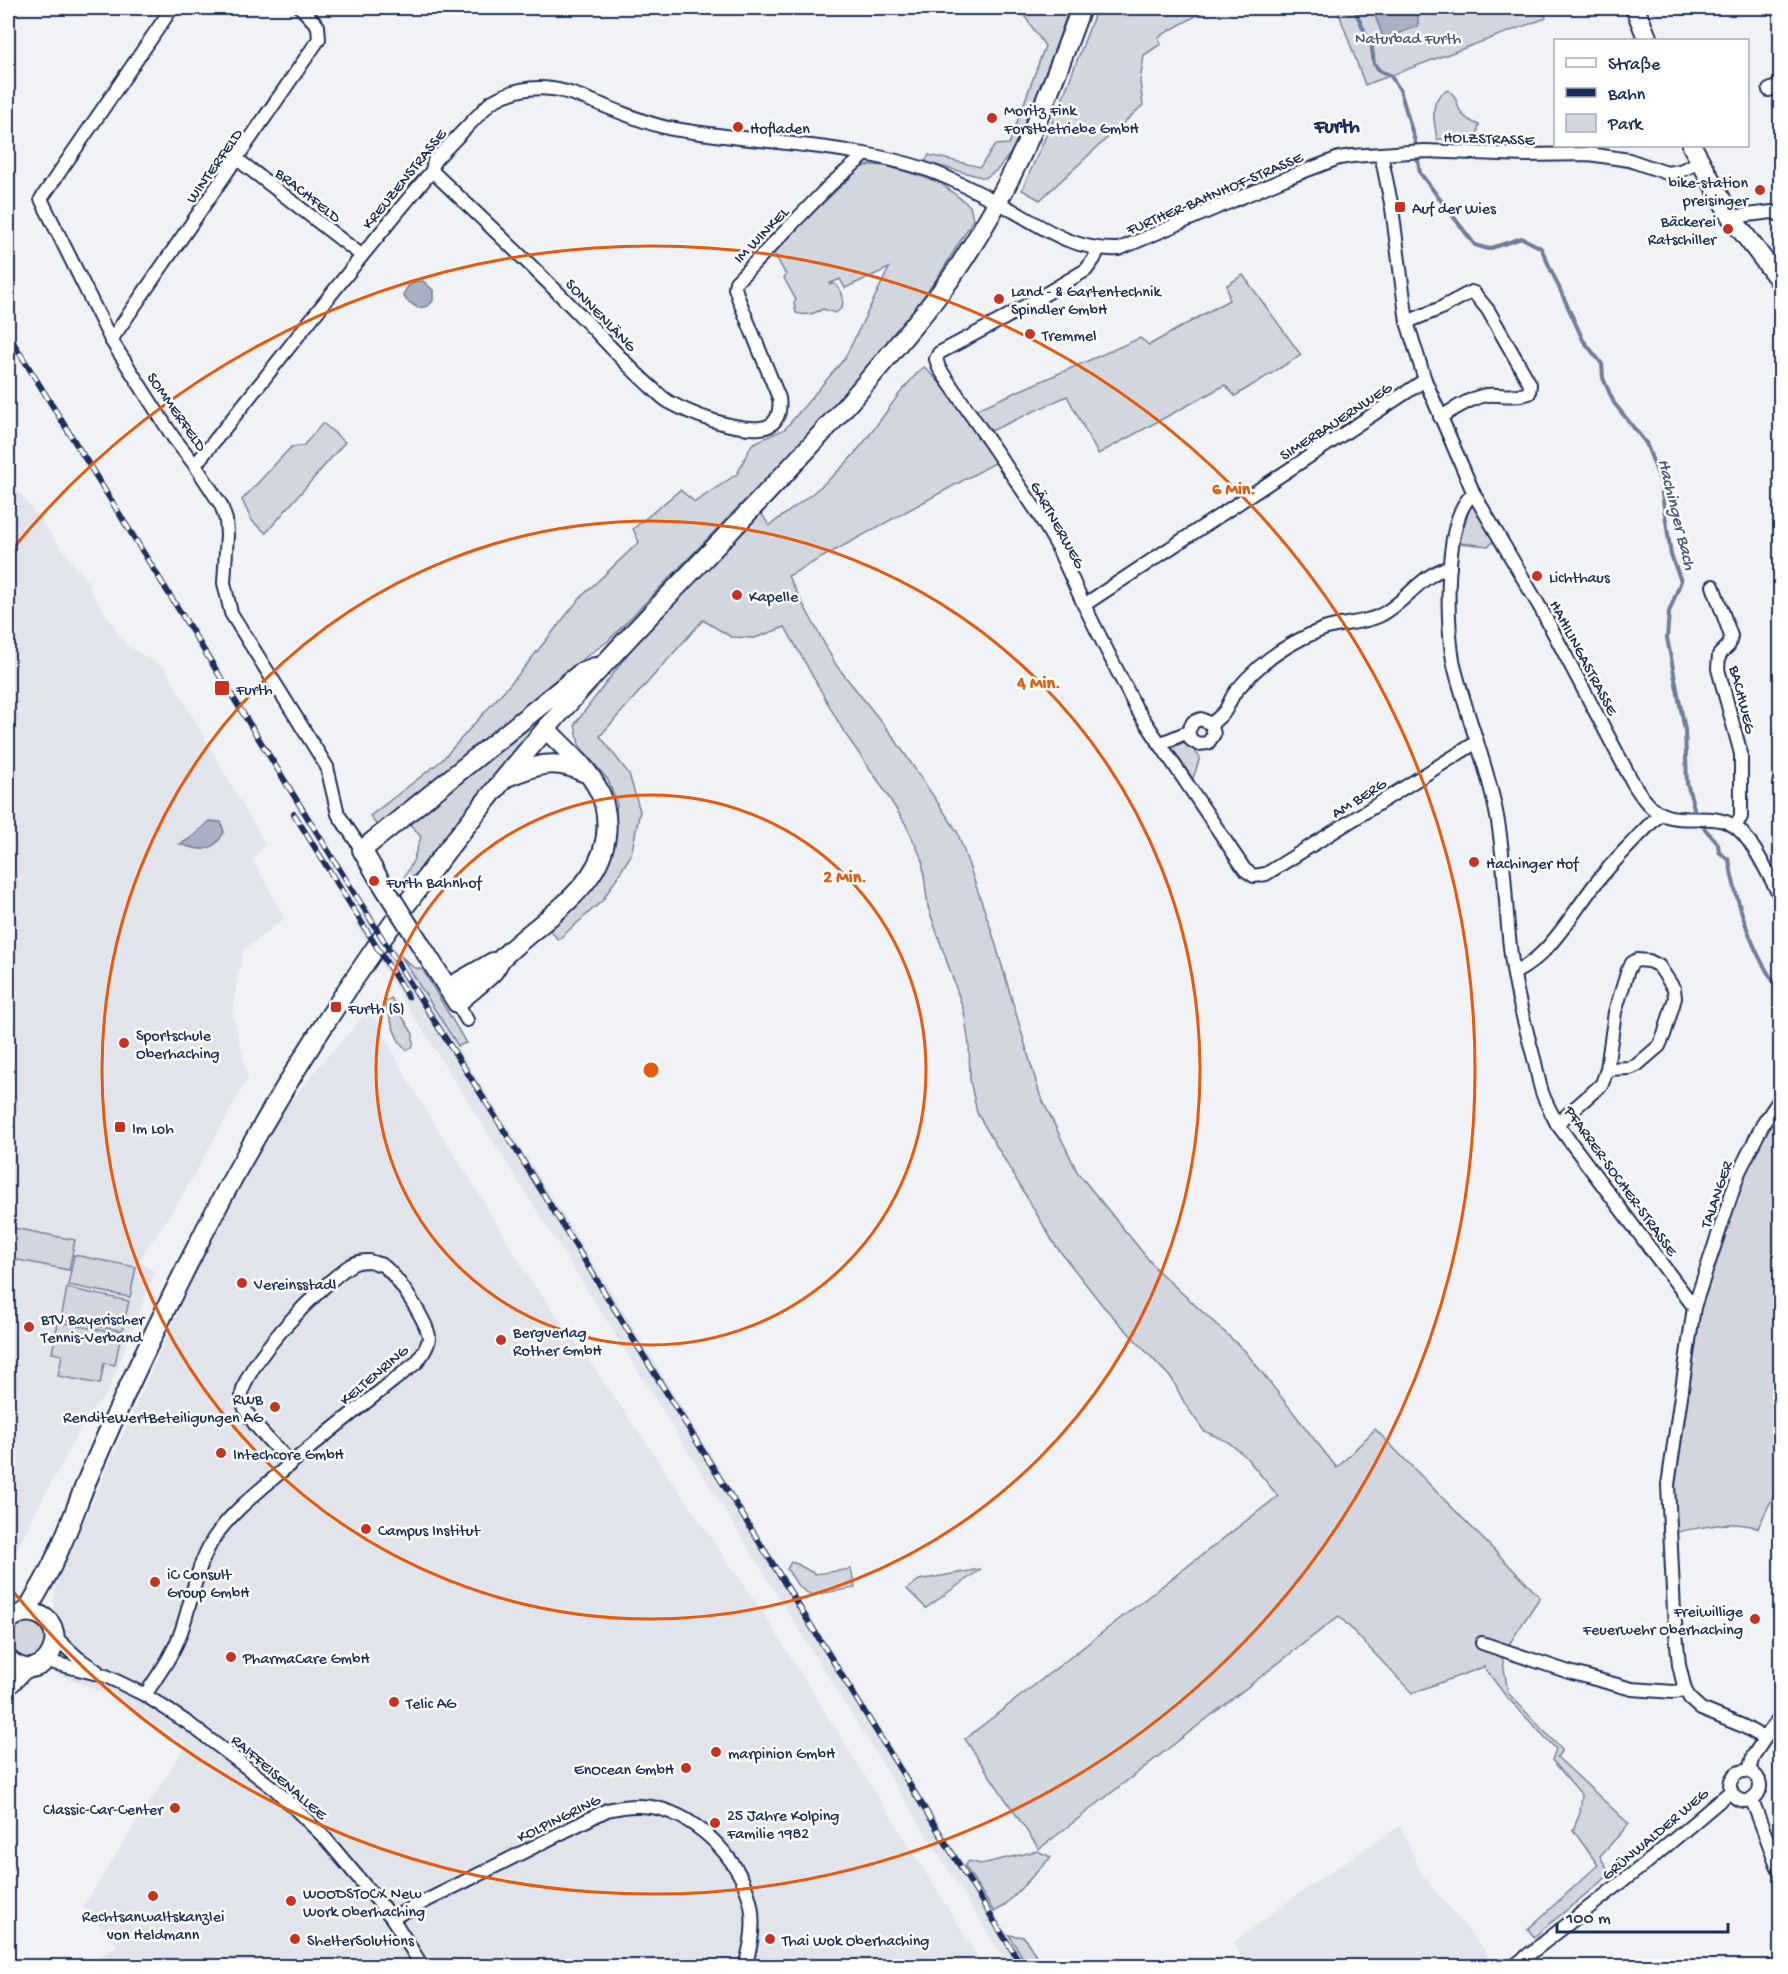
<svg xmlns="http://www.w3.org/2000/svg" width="1788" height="1974" font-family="'Gochi Hand',sans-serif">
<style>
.built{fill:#e1e4ea}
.green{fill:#d2d6df;stroke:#76829e;stroke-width:1.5}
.water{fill:#a8b0c2;stroke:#707c9a;stroke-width:1.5}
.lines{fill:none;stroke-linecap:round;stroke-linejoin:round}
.stream{stroke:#707c9a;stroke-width:4}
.minor-casing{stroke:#1b2f5e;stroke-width:16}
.secondary-casing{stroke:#1b2f5e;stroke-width:22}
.minor{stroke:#fff;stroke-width:12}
.secondary{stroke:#fff;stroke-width:18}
.rail-casing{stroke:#1b2f5e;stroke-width:6}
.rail{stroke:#fff;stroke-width:4;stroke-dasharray:11;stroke-linecap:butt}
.secondary-bridge-casing{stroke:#1b2f5e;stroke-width:22;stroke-linecap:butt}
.secondary-bridge{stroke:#fff;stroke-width:18}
.ring{fill:none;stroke:#e8590c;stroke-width:3}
.poi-dot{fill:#c8321e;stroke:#fff;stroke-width:2}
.labels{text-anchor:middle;stroke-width:5;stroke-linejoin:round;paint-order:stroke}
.park-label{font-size:16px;fill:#49597e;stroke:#fff}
.poi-label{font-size:16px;fill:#1b2f5e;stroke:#fff;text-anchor:start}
.street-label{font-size:16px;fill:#1b2f5e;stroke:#fff}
.water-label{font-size:18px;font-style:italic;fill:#4c5c81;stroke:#fff}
.quarter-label{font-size:20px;font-weight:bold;fill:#1b2f5e;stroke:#fff}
.centre{fill:#e8590c;stroke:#fff;stroke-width:3}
.ring-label{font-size:18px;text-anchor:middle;font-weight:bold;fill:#e8590c;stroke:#fff;stroke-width:5;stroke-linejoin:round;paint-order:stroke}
</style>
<rect width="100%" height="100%" fill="#f1f2f5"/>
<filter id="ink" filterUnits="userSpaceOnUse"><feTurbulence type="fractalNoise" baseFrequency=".0167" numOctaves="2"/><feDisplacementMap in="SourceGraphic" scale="12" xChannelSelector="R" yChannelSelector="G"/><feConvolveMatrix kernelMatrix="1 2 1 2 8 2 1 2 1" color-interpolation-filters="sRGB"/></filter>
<g filter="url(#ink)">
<g class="built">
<polygon points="8,478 88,582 91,591 126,645 165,668 265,844 253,860 285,918 243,951 232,1009 248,1078 184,1193 139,1261 155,1272 107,1394 87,1416 8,1565"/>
<polygon points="366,902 624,1312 793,1590 1028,1966 1008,1966 608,1323 356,925"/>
<polygon points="370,1009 418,1098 472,1182 527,1275 590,1362 762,1611 984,1966 86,1966 117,1945 83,1906 186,1745 109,1695 52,1672 67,1643 54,1610 54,1597 61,1571 199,1265 276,1121 319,1066"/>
<polygon points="1400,1826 1422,1874 1489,1956 1477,1966 1245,1966 1234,1942 1309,1886"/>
</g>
<g class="green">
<polygon points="1019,8 1069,8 1051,61 1020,135 1010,154 997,170 985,178 925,162 929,155 980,167 995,145 1009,144 1045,46"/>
<polygon points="1097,8 1210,8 1158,37 1161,44 1144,55 1140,82 1143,105 1040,200 1022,190 1062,100"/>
<polygon points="1337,8 1542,8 1546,18 1365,85"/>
<path d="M1448,90C1463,100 1450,113 1479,125L1476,140L1437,139C1434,121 1428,98 1448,90Z"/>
<path d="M870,165L887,166L939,182L970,206L973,220L940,274L902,326L793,454L752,493L608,641L565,672L378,827L370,816L441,761L519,674L580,598L639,542L633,529L680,490L695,502L737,474L752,444L785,429L845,358L889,268L845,288L840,279L829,284H835C843,291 844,297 842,308L835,313L823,309C813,314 807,316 796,313L794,303L796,300L784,278L786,275L773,251L861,167Z"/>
<polygon points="1243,275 1301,355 1235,396 1225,385 1098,454 1067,396 989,432 975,410 1140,338 1149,345 1229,300 1227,285"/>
<path d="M924,367C953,394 976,429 997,462L788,576L836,665L892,735L957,831L992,932L1040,1095L1078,1173L1157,1270L1245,1351L1337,1468L1375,1429L1540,1597L1502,1655L1508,1693L1562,1750L1557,1757L1629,1824L1600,1856L1610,1874L1534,1937L1528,1929L1598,1865L1573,1830L1580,1813L1582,1795L1552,1760L1556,1749L1505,1695L1484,1667L1412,1693L1339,1616L1039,1849L965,1739L1278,1496L1245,1456L1228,1442L1204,1431L1185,1404L1172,1379L1103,1306L1055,1245L977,1113L970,1080L969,1045L964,1011L928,907L922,859L905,823L879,782L844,732L785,627L755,638L731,637L703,620L600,736L629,774L640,811L631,855L603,900L558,940L548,927L614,832L617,804L608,780L579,745L575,724L630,651L761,512L769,526C801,502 835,479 860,447C882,421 898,390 924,367Z"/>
<polygon points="323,423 345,442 266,533 252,521 242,500 291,447 303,446"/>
<polygon points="1474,505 1494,541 1488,546 1460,543 1460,539 1470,507"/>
<polygon points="566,692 403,889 400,885 413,861 421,837 414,828 406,822"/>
<polygon points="1186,741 1200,757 1193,779 1172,748"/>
<polygon points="401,956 413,967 423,970 466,1043 458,1046"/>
<path d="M391,998L413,1034V1046L407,1050C393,1039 392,1017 384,1003Z"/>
<path d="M1780,1106V1487L1778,1486L1758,1528C1731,1519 1705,1527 1677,1532L1674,1482L1699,1308L1750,1157Z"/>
<polygon points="14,1228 75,1240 69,1270 8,1258"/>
<polygon points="74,1255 136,1267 130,1297 68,1285"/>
<polygon points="67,1288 129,1301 122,1331 61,1319"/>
<polygon points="58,1322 121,1334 115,1365 104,1363 100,1384 58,1376 62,1355 52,1353"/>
<polygon points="791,1562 797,1564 815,1574 851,1569 855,1588 811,1595 798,1586 787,1569"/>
<polygon points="981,1569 926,1608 907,1589 919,1580"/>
<circle cx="26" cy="1641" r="19"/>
<polygon points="1037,1851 1051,1857 1003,1907 994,1912 965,1866 969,1861 981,1864"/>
<polygon points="1009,1935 1024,1937 1043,1966 1028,1966"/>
</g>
<g class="water">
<polygon points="1372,8 1418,8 1418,26 1384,39"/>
<polygon points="416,281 423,281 433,290 433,301 428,306 418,308 407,301 403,295 408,286"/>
<path d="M210,821L221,822L224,832C213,854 200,851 180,844C196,837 197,830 210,821Z"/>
</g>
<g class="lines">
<g class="stream">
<polyline points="1354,8 1372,48 1374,64 1380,71 1390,75 1400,90 1415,141 1420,173 1475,245 1488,249 1522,238 1541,248 1583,340 1602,364 1603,378 1614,403 1646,443 1660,480 1671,555 1681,581 1669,612 1667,638 1685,730 1687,783 1696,815"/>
<path d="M1699,822L1718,844L1719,852L1729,860C1736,902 1753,957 1780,990"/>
</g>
<g class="minor-casing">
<g id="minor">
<polyline points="172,8 41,199 111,340 173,437 195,465 221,505 226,520 227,535 224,583 231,613 327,767 338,814 362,850"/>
<polyline points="1769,90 1780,85"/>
<path d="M1381,154L1392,208L1407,322L1425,380L1474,494L1541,609L1633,783C1640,794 1649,808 1661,814C1684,824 1713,812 1734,826C1751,836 1770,878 1780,896"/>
<polyline points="237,159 361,255"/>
<path d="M432,171C481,218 530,263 577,312C602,337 625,364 651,387C657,392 662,398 669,402C693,415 733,430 760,428C777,427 781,412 779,398L739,300L735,288L736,282L830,185L865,155"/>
<polyline points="1731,217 1772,212 1780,215"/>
<polyline points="1098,250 1094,259 1086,270 1003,319 939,353 936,359 939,368 1036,510 1056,544 1084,605 1136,708 1245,870 1254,876 1266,874 1477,742"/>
<path d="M1407,322L1439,309L1471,292L1474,293L1488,310L1530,384L1529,393C1515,398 1502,394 1487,395C1471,397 1454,410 1440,417"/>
<polyline points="111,340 319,39 318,26 301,8"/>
<path d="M195,465C275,367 350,267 432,171L434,161L491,102C511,90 530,86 552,89C564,90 576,95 587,99C613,109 640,122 668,128C752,143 848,143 928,170C956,180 984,195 1010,209C1047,230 1075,251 1119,249L1284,179L1339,158L1352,156L1424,151L1526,155L1589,154L1629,160L1667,173L1680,171L1700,162"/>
<path d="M1474,494C1442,513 1446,636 1455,669C1468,720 1489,770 1498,822C1506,869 1505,916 1512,962C1516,994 1525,1025 1533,1055C1537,1068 1538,1082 1543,1095C1547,1105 1552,1114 1557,1124L1694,1307"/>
<polyline points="1713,586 1731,636 1729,645 1719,655 1718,669 1741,754 1741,817 1735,826"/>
<polyline points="1084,605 1425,380"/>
<path d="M1211,724C1216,720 1221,716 1225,711C1229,705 1231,697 1236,691C1259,663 1287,643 1321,630C1339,623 1361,624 1379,616C1406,603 1419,575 1450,567"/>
<polyline points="1159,744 1188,732 1193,722 1201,719 1211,724 1214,734 1208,743 1198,744 1191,740 1188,732"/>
<path d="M1514,973C1552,955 1574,909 1600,878C1619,855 1640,834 1661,813"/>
<polyline points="457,1003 467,1020"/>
<polyline points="1557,1124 1602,1084 1607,1069 1615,1012 1628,970 1632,963 1637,960 1649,961 1659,966 1674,989 1675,998 1664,1035 1659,1046 1637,1065 1630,1068 1607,1069"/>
<polyline points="55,1637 78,1658 97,1671"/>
<polyline points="1482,1643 1569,1672 1632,1689 1674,1692 1685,1690"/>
<polyline points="46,1661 106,1676 145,1695 188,1723 276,1790 325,1838 392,1918 422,1966"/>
<path d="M145,1695C158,1675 173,1655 181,1632C192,1601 196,1566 214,1538C230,1514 254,1495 275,1477C321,1437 369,1400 417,1362C422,1355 428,1347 429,1338C429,1324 395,1272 382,1265C379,1264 372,1262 369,1261C364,1261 356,1262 351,1265C325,1281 240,1366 242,1398C244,1420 277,1447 291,1463"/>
<polyline points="1764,1738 1743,1726 1701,1709 1691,1700 1685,1690 1679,1665 1674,1612 1668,1485 1694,1307 1739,1172 1763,1124 1780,1099"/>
<circle cx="1745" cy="1786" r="15"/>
<polyline points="1749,1771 1753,1756 1780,1716"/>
<polyline points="1752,1800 1780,1873"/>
<path d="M392,1918L607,1810C616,1808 626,1806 635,1806C684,1804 733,1849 748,1894C756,1917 752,1944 745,1966"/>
<polyline points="1514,1966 1650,1860 1731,1791"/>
</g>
</g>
<g class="secondary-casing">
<g id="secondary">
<polyline points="1635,8 1648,40"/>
<polyline points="1692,146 1731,217 1780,281"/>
<path d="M507,777C536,765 554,758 583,772"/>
<polyline points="376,874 362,850 582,672 595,667"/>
<path d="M419,942L457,1003C468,993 481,984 492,973C496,969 498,963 502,958C546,914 622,879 604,804C596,774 567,751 546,729"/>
<polyline points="448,988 493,962"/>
<path d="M26,1612C36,1595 46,1579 54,1561C70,1529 80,1494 95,1462C123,1397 154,1332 186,1268C255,1129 338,995 431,871C486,799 544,728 606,662C701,559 801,463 890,354C910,329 932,305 951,278C1010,193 1046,104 1081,8"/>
<path d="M8,1621C15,1615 23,1611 33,1613C77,1622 46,1693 8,1659"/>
<polyline points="8,1686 25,1668"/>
</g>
</g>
<use href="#minor" class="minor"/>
<use href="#secondary" class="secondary"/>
<g class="rail-casing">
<g id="rail">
<polyline points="8,334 402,970 505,1132 1022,1966"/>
<polyline points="294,814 408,997"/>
</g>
</g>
<use href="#rail" class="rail"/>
<g class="secondary-bridge-casing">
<polyline id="secondary-bridge" points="376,874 419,942"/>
</g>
<use href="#secondary-bridge" class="secondary-bridge"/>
</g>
</g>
<g class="ring">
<circle cx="651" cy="1070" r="275"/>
<circle cx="651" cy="1070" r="549"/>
<path d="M11 551A824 824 0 1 1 11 1589"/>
</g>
<g class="poi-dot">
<circle cx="992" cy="118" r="6"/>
<circle cx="738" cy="127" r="6"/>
<circle cx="1760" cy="190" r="6"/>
<rect x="1394" y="201" width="12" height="12" rx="3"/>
<circle cx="1728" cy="229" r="6"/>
<circle cx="999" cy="299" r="6"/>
<circle cx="1030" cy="334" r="6"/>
<circle cx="1537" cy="576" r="6"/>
<circle cx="737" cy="595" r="6"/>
<rect x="214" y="680" width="16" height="16" rx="3"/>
<circle cx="1474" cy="862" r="6"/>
<circle cx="374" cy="881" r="6"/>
<rect x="330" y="1001" width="12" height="12" rx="3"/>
<circle cx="124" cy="1043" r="6"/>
<rect x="114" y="1121" width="12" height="12" rx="3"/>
<circle cx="242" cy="1283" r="6"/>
<circle cx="29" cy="1327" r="6"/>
<circle cx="501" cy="1340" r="6"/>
<circle cx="275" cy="1407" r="6"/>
<circle cx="221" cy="1453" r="6"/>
<circle cx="366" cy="1529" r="6"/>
<circle cx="155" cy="1582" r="6"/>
<circle cx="1755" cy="1619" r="6"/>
<circle cx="231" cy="1657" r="6"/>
<circle cx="394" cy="1702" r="6"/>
<circle cx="716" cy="1752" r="6"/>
<circle cx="686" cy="1768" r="6"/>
<circle cx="175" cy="1808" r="6"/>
<circle cx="715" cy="1823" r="6"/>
<circle cx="153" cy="1896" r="6"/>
<circle cx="291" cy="1901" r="6"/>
<circle cx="295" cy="1939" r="6"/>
<circle cx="770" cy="1939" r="6"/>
</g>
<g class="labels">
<g class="park-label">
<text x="1408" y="43">Naturbad Furth</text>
</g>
<g class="poi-label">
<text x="1004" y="115">Moritz Fink<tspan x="1004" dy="18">Forstbetriebe GmbH</tspan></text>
<text x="750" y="133">Hofladen</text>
<text x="1748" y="187" text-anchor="end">bike-station<tspan x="1748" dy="18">preisinger</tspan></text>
<text x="1412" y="213">Auf der Wies</text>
<text x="1716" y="226" text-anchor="end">Bäckerei<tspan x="1716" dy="18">Ratschiller</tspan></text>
<text x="1011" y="296">Land - &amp; Gartentechnik<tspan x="1011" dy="18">Spindler GmbH</tspan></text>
<text x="1042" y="340">Tremmel</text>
<text x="1549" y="582">Lichthaus</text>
<text x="749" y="601">Kapelle</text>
<text x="236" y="694">Furth</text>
<text x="1486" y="868">Hachinger Hof</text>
<text x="386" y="887">Furth Bahnhof</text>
<text x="348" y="1013">Furth (S)</text>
<text x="136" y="1040">Sportschule<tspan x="136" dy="18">Oberhaching</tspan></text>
<text x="132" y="1133">Im Loh</text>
<text x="254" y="1289">Vereinsstadl</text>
<text x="41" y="1324">BTV Bayerischer<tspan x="41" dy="18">Tennis-Verband</tspan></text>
<text x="513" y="1337">Bergverlag<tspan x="513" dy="18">Rother GmbH</tspan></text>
<text x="263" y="1404" text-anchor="end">RWB<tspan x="263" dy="18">RenditeWertBeteiligungen AG</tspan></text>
<text x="233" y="1459">Intechcore GmbH</text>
<text x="378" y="1535">Campus Institut</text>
<text x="167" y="1579">iC Consult<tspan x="167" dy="18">Group GmbH</tspan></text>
<text x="1743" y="1616" text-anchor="end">Freiwillige<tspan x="1743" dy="18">Feuerwehr Oberhaching</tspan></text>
<text x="243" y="1663">PharmaCare GmbH</text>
<text x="406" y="1708">Telic AG</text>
<text x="728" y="1758">marpinion GmbH</text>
<text x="674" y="1774" text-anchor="end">EnOcean GmbH</text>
<text x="163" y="1814" text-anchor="end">Classic-Car-Center</text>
<text x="727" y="1820">25 Jahre Kolping<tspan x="727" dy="18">Familie 1982</tspan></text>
<text x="303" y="1898">WOODSTOCX New<tspan x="303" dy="18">Work Oberhaching</tspan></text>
<text x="153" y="1921" text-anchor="middle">Rechtsanwaltskanzlei<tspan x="153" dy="18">von Heldmann</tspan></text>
<text x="307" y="1945">ShelterSolutions</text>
<text x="782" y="1945">Thai Wok Oberhaching</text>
</g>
<g class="street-label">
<text transform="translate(1489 137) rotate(2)" y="6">HOLZSTRASSE</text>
<text transform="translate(213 165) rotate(-55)" y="6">WINTERFELD</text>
<text transform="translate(403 178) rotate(-51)" y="6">KREUZENSTRASSE</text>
<text transform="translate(1214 192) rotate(-23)" y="6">FURTHER-BAHNHOF-STRASSE</text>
<text transform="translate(309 194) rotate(38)" y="6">BRACHFELD</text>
<text transform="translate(760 234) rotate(-46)" y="6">IM WINKEL</text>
<text transform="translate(602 314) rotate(46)" y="6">SONNENLÄNG</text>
<text transform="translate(178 411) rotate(55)" y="6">SOMMERFELD</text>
<text transform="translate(1335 420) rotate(-33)" y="6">SIMERBAUERNWEG</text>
<text transform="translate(1059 524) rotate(61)" y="6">GÄRTNERWEG</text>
<text transform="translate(1585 657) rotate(62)" y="6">HAHILINGASTRASSE</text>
<text transform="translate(1744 699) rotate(76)" y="6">BACHWEG</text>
<text transform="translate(1358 797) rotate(-32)" y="6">AM BERG</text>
<text transform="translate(1622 1180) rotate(54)" y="6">PFARRER-SOCHER-STRASSE</text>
<text transform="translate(1715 1194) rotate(-71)" y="6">TALANGER</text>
<text transform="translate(373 1374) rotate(-40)" y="6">KELTENRING</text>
<text transform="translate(280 1776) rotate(41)" y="6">RAIFFEISENALLEE</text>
<text transform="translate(558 1817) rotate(-26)" y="6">KOLPINGRING</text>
<text transform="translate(1654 1833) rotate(-40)" y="6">GRÜNWALDER WEG</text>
</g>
<g class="water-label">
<text transform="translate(1678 514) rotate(76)" y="6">Hachinger Bach</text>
</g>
<g class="quarter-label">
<text x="1337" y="132">Furth</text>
</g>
</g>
<circle cx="651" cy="1070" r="9" class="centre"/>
<g class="ring-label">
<text x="1234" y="494">6 Min.</text>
<text x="1039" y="688">4 Min.</text>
<text x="845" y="882">2 Min.</text>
</g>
<rect width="1788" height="1974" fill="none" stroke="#fff" stroke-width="30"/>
<rect x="15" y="15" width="1758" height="1944" fill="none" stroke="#1b2f5e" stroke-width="2" filter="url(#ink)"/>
<rect x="1554" y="39" width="195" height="108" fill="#ffffff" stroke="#a4acbf" stroke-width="1.5"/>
<rect x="1566" y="58" width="30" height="9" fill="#ffffff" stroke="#a4acbf" stroke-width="1.5"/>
<text x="1608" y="69" font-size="18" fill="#1b2f5e">Straße</text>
<rect x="1566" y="88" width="30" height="9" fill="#1b2f5e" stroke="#a4acbf" stroke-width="1.5"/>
<text x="1608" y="99" font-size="18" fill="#1b2f5e">Bahn</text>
<rect x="1566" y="114" width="30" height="18" fill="#d2d6df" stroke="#a4acbf" stroke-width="1.5"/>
<text x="1608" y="129" font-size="18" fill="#1b2f5e">Park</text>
<path d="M1557 1923v9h171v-9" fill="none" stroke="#1b2f5e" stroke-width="3"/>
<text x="1566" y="1923" font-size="18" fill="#1b2f5e" stroke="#ffffff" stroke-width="4.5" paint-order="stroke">100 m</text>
</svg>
